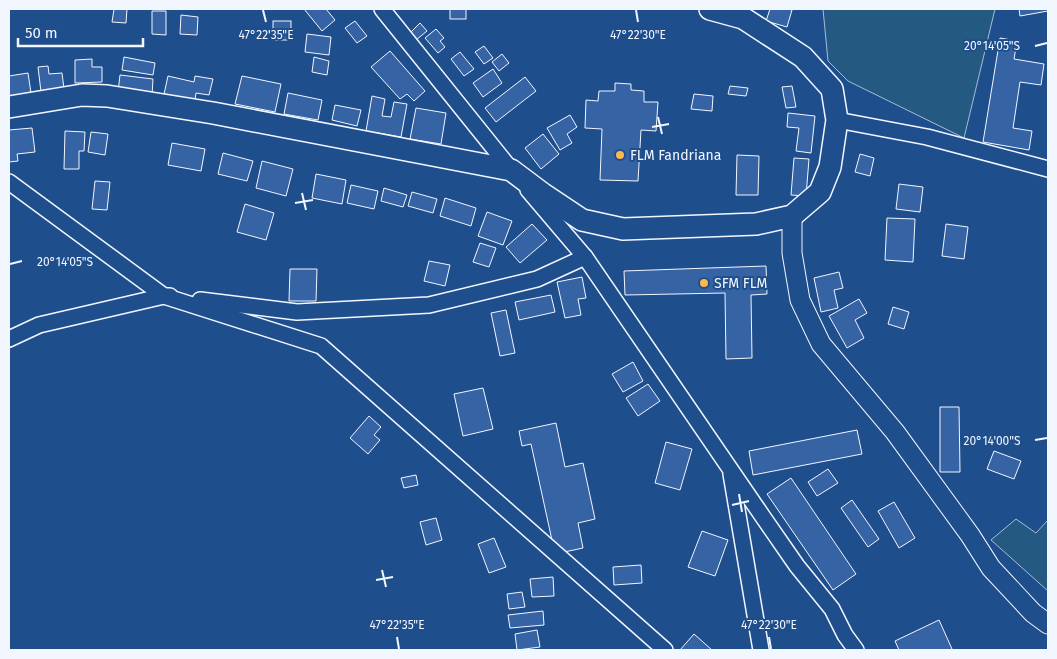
<svg xmlns="http://www.w3.org/2000/svg" width="1057" height="659" font-family="'Fira Sans',sans-serif">
<style>
.green{fill:#245a82;stroke:#a8bbd7}
.building{fill:#3563a3;stroke:#f2f6ff}
.lines{fill:none;stroke-linecap:round;stroke-linejoin:round}
.minor-casing{stroke:#f2f6ff;stroke-width:18}
.tertiary-casing{stroke:#f2f6ff;stroke-width:21}
.secondary-casing{stroke:#f2f6ff;stroke-width:24}
.minor{stroke:#1f4e8c;stroke-width:15}
.tertiary{stroke:#1f4e8c;stroke-width:19}
.secondary{stroke:#1f4e8c;stroke-width:21}
.ticks{fill:none;stroke:#f2f6ff;stroke-width:2}
.poi-dot{fill:#ffb74d;stroke:#1f4e8c;stroke-width:2}
.labels{text-anchor:middle;stroke-width:4;stroke-linejoin:round;paint-order:stroke}
.poi-label{font-size:14px;fill:#f2f6ff;stroke:#1f4e8c;text-anchor:start}
.ticks-label{font-size:12px;text-anchor:middle;fill:#f2f6ff;stroke:#1f4e8c;stroke-width:4;stroke-linejoin:round;paint-order:stroke}
</style>
<rect width="100%" height="100%" fill="#1f4e8c"/>
<g class="green">
<polygon points="823,9 995,9 964,138 848,81 828,61"/>
<polygon points="1016,519 1036,533 1048,520 1048,591 991,540"/>
</g>
<g class="building">
<polygon points="114,9 127,9 126,23 112,22"/>
<polygon points="304,9 326,9 335,20 322,31"/>
<rect x="450" y="9" width="16" height="10"/>
<polygon points="770,9 787,9 792,10 787,27 766,21"/>
<polygon points="1019,9 1048,9 1048,11 1020,16"/>
<polygon points="152,11 166,11 166,35 152,34"/>
<polygon points="181,15 198,17 197,35 180,34"/>
<rect x="273" y="21" width="18" height="19"/>
<polygon points="355,21 367,36 357,43 345,28"/>
<polygon points="420,23 427,31 416,40 410,33"/>
<polygon points="436,29 444,38 440,41 445,47 438,53 425,38"/>
<polygon points="307,34 331,37 329,55 305,52"/>
<polygon points="1000,38 1017,41 1014,59 1044,64 1041,85 1020,82 1013,128 1032,131 1029,150 983,142"/>
<polygon points="484,46 493,58 484,64 475,52"/>
<polygon points="390,51 425,91 414,101 407,94 400,99 371,67"/>
<polygon points="460,52 474,69 464,76 451,59"/>
<polygon points="502,54 509,63 499,71 492,62"/>
<polygon points="124,57 155,63 153,75 122,70"/>
<polygon points="314,57 329,61 327,75 312,72"/>
<polygon points="92,59 92,67 102,67 102,82 75,83 75,60"/>
<polygon points="48,66 49,74 62,73 64,89 41,92 38,67"/>
<polygon points="493,69 502,83 483,97 473,83"/>
<polygon points="28,73 31,93 9,96 9,76"/>
<polygon points="120,75 153,79 152,96 118,92"/>
<polygon points="168,76 194,82 195,76 213,79 209,95 196,93 195,100 164,94"/>
<polygon points="242,76 281,84 275,112 235,104"/>
<polygon points="525,77 536,91 496,122 485,108"/>
<polygon points="615,83 631,84 631,90 644,91 644,102 658,102 656,131 641,130 638,181 600,180 602,129 585,128 586,100 598,101 599,91 615,91"/>
<polygon points="730,86 748,88 746,96 728,94"/>
<polygon points="792,86 796,107 786,108 782,87"/>
<polygon points="288,93 322,100 318,120 284,114"/>
<polygon points="694,94 713,96 712,111 691,109"/>
<polygon points="372,96 385,99 382,116 391,117 394,102 407,104 401,137 366,131"/>
<polygon points="335,105 361,110 357,126 332,120"/>
<polygon points="416,108 446,113 441,144 410,139"/>
<polygon points="788,113 815,116 811,153 796,151 799,128 787,127"/>
<polygon points="570,115 577,127 567,134 572,143 560,150 547,128"/>
<polygon points="32,128 35,152 17,154 18,161 9,162 9,130"/>
<polygon points="65,131 85,132 84,151 79,151 79,169 64,169"/>
<polygon points="91,132 108,134 105,155 88,152"/>
<polygon points="543,134 559,154 541,169 525,148"/>
<polygon points="172,143 205,149 201,171 168,165"/>
<polygon points="223,153 253,161 247,181 218,174"/>
<polygon points="860,154 874,158 870,176 855,172"/>
<polygon points="737,155 759,156 758,195 736,195"/>
<polygon points="794,158 809,159 806,196 791,195"/>
<polygon points="262,161 293,169 286,196 256,188"/>
<polygon points="316,174 346,180 342,204 312,198"/>
<polygon points="95,181 110,182 107,210 92,209"/>
<polygon points="899,184 923,187 920,212 896,209"/>
<polygon points="351,185 378,191 374,209 347,203"/>
<polygon points="384,188 407,195 403,207 381,201"/>
<polygon points="412,192 437,199 433,213 408,206"/>
<polygon points="445,198 476,208 471,226 440,216"/>
<polygon points="245,204 274,213 266,240 237,232"/>
<polygon points="487,212 512,221 503,245 478,236"/>
<polygon points="887,218 915,219 913,262 885,260"/>
<polygon points="532,224 547,240 520,263 506,247"/>
<polygon points="946,224 968,227 964,259 942,256"/>
<polygon points="480,243 496,248 489,267 473,262"/>
<polygon points="429,261 450,265 445,286 424,281"/>
<polygon points="766,266 767,294 751,295 752,358 726,359 725,293 625,295 624,271"/>
<polygon points="290,269 317,269 316,301 289,301"/>
<polygon points="839,272 843,288 834,290 838,308 821,312 814,278"/>
<polygon points="582,277 586,298 578,299 581,315 565,318 557,282"/>
<polygon points="551,295 555,312 519,320 515,302"/>
<polygon points="859,299 867,313 855,320 864,338 847,348 829,316"/>
<polygon points="893,307 909,312 904,329 888,324"/>
<polygon points="506,310 515,353 500,356 491,313"/>
<polygon points="633,362 643,381 623,392 612,374"/>
<polygon points="648,384 660,401 638,416 626,398"/>
<polygon points="483,388 493,429 463,436 454,394"/>
<polygon points="940,407 959,407 960,472 940,472"/>
<polygon points="369,416 381,427 374,435 380,440 368,454 350,438"/>
<polygon points="556,423 565,467 583,463 595,519 578,523 583,548 555,554 531,444 522,446 519,431"/>
<polygon points="857,430 862,454 753,475 749,451"/>
<polygon points="666,442 692,449 680,490 655,483"/>
<polygon points="994,451 1021,461 1014,479 987,469"/>
<polygon points="828,469 838,483 817,496 808,482"/>
<polygon points="416,475 418,485 404,488 401,478"/>
<polygon points="791,478 856,574 833,590 767,494"/>
<polygon points="852,500 879,539 868,547 841,508"/>
<polygon points="894,502 915,538 899,548 878,511"/>
<polygon points="436,518 442,540 426,545 420,522"/>
<polygon points="702,531 728,540 715,576 688,567"/>
<polygon points="494,538 506,567 489,573 478,544"/>
<polygon points="641,565 642,583 614,585 613,567"/>
<polygon points="553,577 554,596 532,597 530,579"/>
<polygon points="522,592 525,607 509,609 507,594"/>
<polygon points="543,611 544,625 510,628 508,615"/>
<polygon points="939,620 952,649 950,650 899,650 895,641"/>
<polygon points="537,630 540,647 517,650 515,634"/>
<polygon points="694,634 712,650 680,650"/>
</g>
<g class="lines">
<g class="minor-casing">
<g id="minor">
<polyline points="382,9 513,172"/>
<polyline points="837,120 927,137 1048,169"/>
<polyline points="9,182 164,296 321,346 665,650"/>
<polyline points="528,190 585,257 763,517 797,566 832,609 845,635 856,650"/>
<polyline points="200,300 297,312 429,305 537,279 585,257"/>
<polyline points="9,339 39,325 164,296 170,296"/>
<polyline points="731,474 761,650"/>
</g>
</g>
<g class="tertiary-casing">
<polyline id="tertiary" points="792,216 792,253 800,300 821,344 895,432 970,535 991,568 1033,613 1048,624"/>
</g>
<g class="secondary-casing">
<polyline id="secondary" points="9,107 82,95 107,96 213,113 511,170 543,194 582,220 623,229 756,224 792,216 820,192 830,167 837,120 832,89 803,57 743,18 710,9"/>
</g>
<use href="#minor" class="minor"/>
<use href="#tertiary" class="tertiary"/>
<use href="#secondary" class="secondary"/>
</g>
<path class="ticks" d="M263,10L266,22M636,10L638,22M1035,46L1047,43M658,117L662,134M652,127L669,124M302,193L306,210M295,203L313,200M10,264L22,261M1035,440L1047,438M739,494L742,512M732,505L749,501M382,570L386,587M376,580L393,577M397,637L399,649M769,637L771,649"/>
<g class="poi-dot">
<circle cx="620" cy="155" r="5"/>
<circle cx="704" cy="283" r="5"/>
</g>
<g class="labels">
<g class="poi-label">
<text x="630" y="160">FLM Fandriana</text>
<text x="714" y="288">SFM FLM</text>
</g>
</g>
<g class="ticks-label">
<text x="266" y="39">47°22'35"E</text>
<text x="638" y="39">47°22'30"E</text>
<text x="992" y="50">20°14'05"S</text>
<text x="65" y="266">20°14'05"S</text>
<text x="992" y="445">20°14'00"S</text>
<text x="397" y="629">47°22'35"E</text>
<text x="769" y="629">47°22'30"E</text>
</g>
<rect width="1057" height="659" fill="none" stroke="#f2f6ff" stroke-width="20"/>
<path d="M18 38v8h125v-8" fill="none" stroke="#f2f6ff" stroke-width="2.5"/>
<text x="25" y="38" font-size="15" fill="#f2f6ff" stroke="#1f4e8c" stroke-width="4" paint-order="stroke">50 m</text>
</svg>
